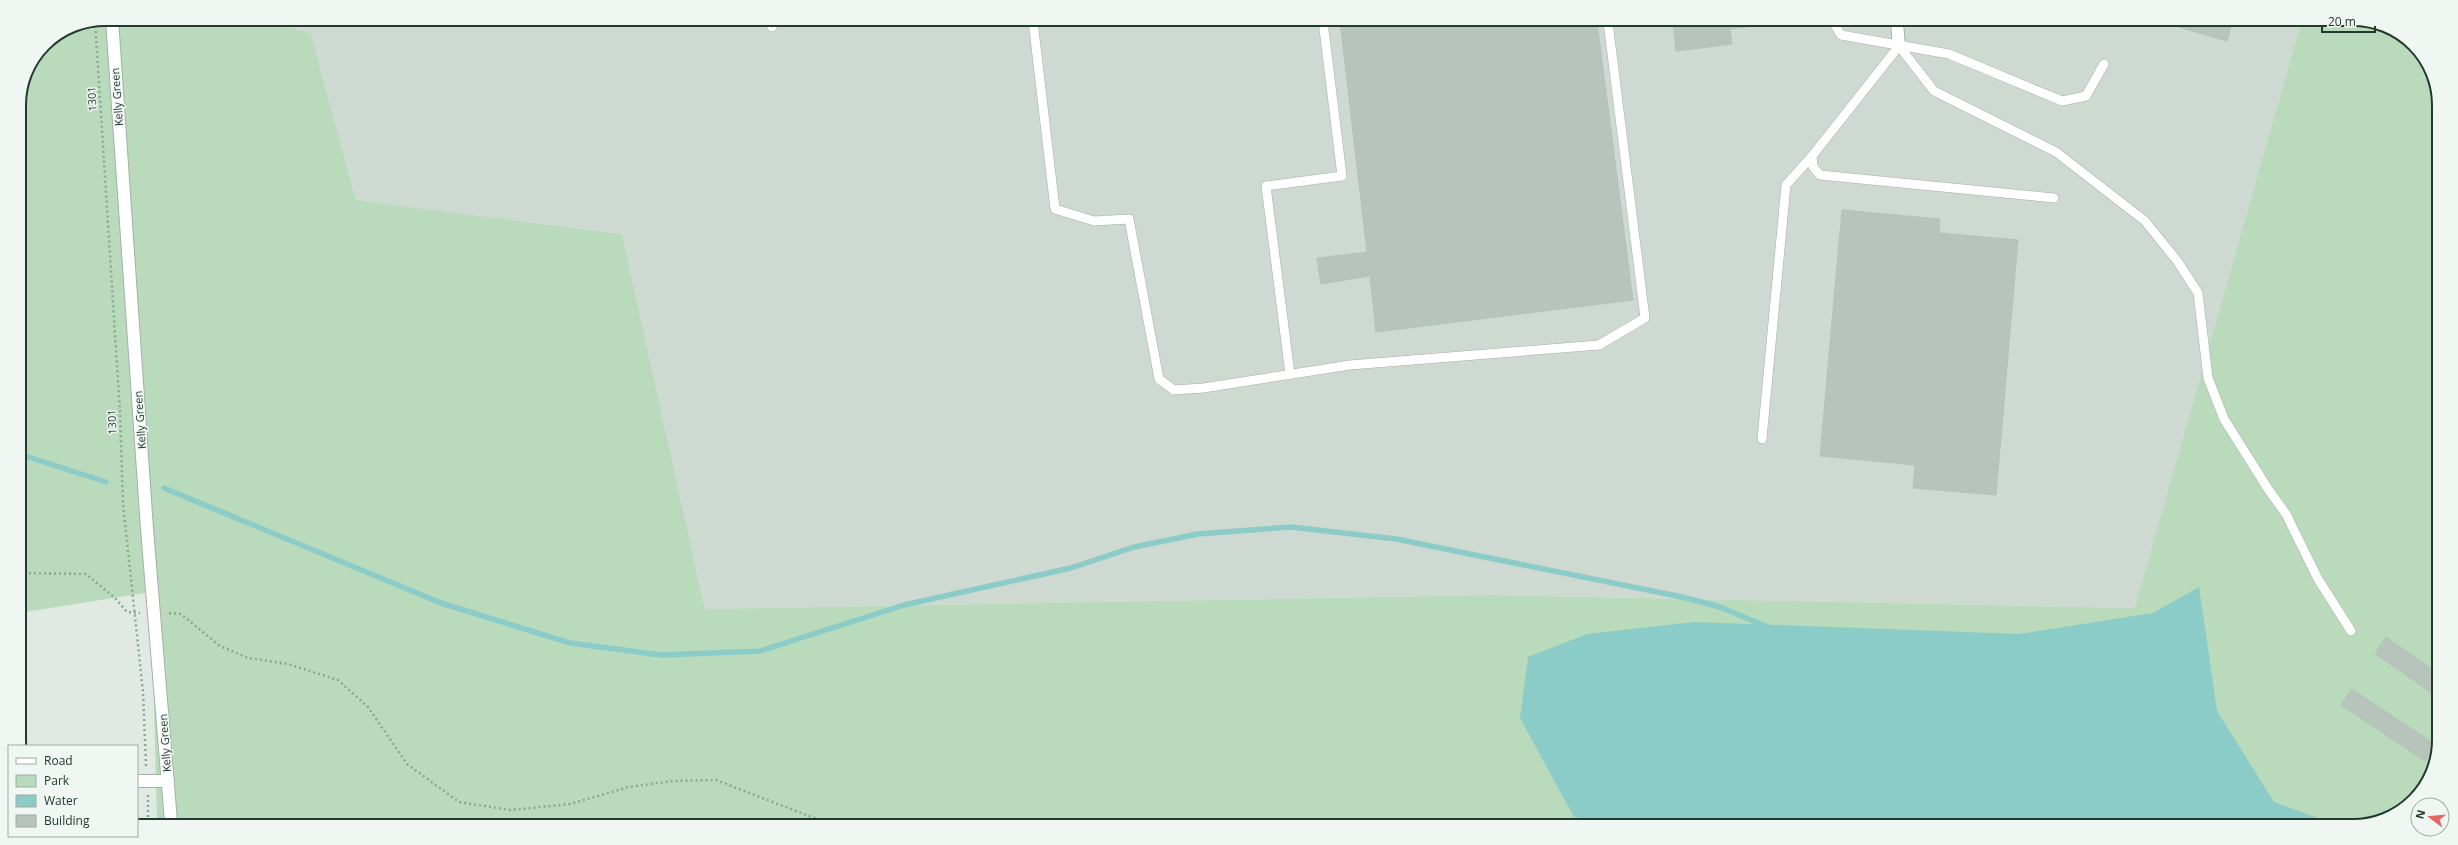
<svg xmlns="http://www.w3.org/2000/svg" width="2458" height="845" font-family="'Open Sans',sans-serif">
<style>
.built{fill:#ced9d2}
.green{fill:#badabc}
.water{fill:#8bcbc8}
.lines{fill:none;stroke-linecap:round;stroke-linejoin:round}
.stream{stroke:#8bcbc8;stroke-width:5.5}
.building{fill:#b6c4bc;stroke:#b3c3b9}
.service-casing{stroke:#a3b1a9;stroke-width:10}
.minor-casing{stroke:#a3b1a9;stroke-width:14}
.path{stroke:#83ab96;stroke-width:2.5;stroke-dasharray:2 3;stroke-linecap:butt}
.service{stroke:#fff;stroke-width:9}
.minor{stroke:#fff;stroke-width:12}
.labels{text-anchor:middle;stroke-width:3;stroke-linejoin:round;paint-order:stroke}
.street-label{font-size:11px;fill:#22392e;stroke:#f0f7f2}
.rim{fill:none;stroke:#22392e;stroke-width:2}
</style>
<rect width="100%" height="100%" fill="#e0eae3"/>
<polygon class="built" points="265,19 2301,23 2136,608 1489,595 705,609 622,234 356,200 311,34"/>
<polygon class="green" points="105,19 265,19 311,34 356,200 622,234 705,609 1489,595 2135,608 2301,23 2380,24 2421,53 2439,99 2434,767 2405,808 2353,826 157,822 151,592 19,613 19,100 26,72 44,44 72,25"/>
<polygon class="water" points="2199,587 2217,711 2274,802 2340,826 1623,825 1574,817 1520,718 1528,657 1587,634 1694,622 2019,634 2153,613"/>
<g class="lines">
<g class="stream">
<polyline points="19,454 106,482"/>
<polyline points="164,488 441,603 570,643 661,655 760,651 904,605 1071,568 1134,547 1198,534 1291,527 1396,539 1682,597 1720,607 1770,628"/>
</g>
</g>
<g class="building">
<polygon points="1340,21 1597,22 1633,300 1376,332 1370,276 1321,284 1317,258 1367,252"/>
<polygon points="1673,22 1784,22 1730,29 1732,44 1676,51"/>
<polygon points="2165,23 2232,23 2227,41"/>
<polygon points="1842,210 1940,219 1939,233 2018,240 1996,495 1913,488 1915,465 1820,456"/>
<polygon points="2386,637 2435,671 2435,695 2375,654"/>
<polygon points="2352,689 2435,744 2425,761 2341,705"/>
</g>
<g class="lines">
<g class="service-casing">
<g id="service">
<polyline points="771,20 772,27"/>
<polyline points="1033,21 1055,209 1094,221 1129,219 1159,379 1174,390 1203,388 1350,365 1599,345 1645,318 1608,22"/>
<polyline points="1833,22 1841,35 1949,54 2062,101 2086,96 2104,64"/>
<polyline points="1899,46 1934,91 2056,152 2145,221 2178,262 2198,293 2208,378 2224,419 2268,489 2286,514 2318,579 2351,631"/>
<polyline points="1899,46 1812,156 1813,167 1820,175 2054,198"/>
<polyline points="1290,374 1266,186 1342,176 1323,21"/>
<polyline points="1762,439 1786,185 1812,156"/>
</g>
</g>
<g class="minor-casing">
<g id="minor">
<polyline points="112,19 147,529 171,822"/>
<polyline points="1897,23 1899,46"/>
<polyline points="137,781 168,781"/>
</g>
</g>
<g class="path">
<polyline points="95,21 120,412 123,504 143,692 146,766"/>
<polyline points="19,573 86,574 115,598 127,612 140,613"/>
<polyline points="169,613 181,614 220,646 248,658 288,664 338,680 368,707 407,764 459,802 511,810 570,804 629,787 673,781 716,780 827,823"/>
<polyline points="148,795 148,822"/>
</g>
<use href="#service" class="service"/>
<use href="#minor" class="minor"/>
</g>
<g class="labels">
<g class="street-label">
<text transform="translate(117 97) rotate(-94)" y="4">Kelly Green</text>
<text transform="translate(92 99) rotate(-93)" y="4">1301</text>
<text transform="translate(140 420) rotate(-94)" y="4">Kelly Green</text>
<text transform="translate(112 422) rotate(-92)" y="4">1301</text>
<text transform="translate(165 743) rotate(-94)" y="4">Kelly Green</text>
</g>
</g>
<path d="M0 0H2458V845H0ZM105 26H2353A79 79 0 0 1 2432 105V740A79 79 0 0 1 2353 819H105A79 79 0 0 1 26 740V105A79 79 0 0 1 105 26Z" fill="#f0f7f2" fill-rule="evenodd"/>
<path class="rim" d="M105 26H2353A79 79 0 0 1 2432 105V740A79 79 0 0 1 2353 819H105A79 79 0 0 1 26 740V105A79 79 0 0 1 105 26Z"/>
<rect x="8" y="745" width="130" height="92" fill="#f0f7f2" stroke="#9eaba4"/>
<rect x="16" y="758" width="20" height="6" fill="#ffffff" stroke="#9eaba4"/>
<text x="44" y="765" font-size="12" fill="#22392e">Road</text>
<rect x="16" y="775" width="20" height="12" fill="#badabc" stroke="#9eaba4"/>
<text x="44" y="785" font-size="12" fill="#22392e">Park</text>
<rect x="16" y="795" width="20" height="12" fill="#8bcbc8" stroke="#9eaba4"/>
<text x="44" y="805" font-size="12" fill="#22392e">Water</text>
<rect x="16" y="815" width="20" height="12" fill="#b6c4bc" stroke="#9eaba4"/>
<text x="44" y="825" font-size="12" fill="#22392e">Building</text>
<g transform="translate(2430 817) rotate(286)"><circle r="19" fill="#f0f7f2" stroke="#9eaba4"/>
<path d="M0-3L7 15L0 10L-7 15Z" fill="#e76560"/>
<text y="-6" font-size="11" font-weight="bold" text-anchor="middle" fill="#22392e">N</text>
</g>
<path d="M2322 26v6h53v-6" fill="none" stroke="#22392e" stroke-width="2"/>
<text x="2328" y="26" font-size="12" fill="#22392e" stroke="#f0f7f2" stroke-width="3" paint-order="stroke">20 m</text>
</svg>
